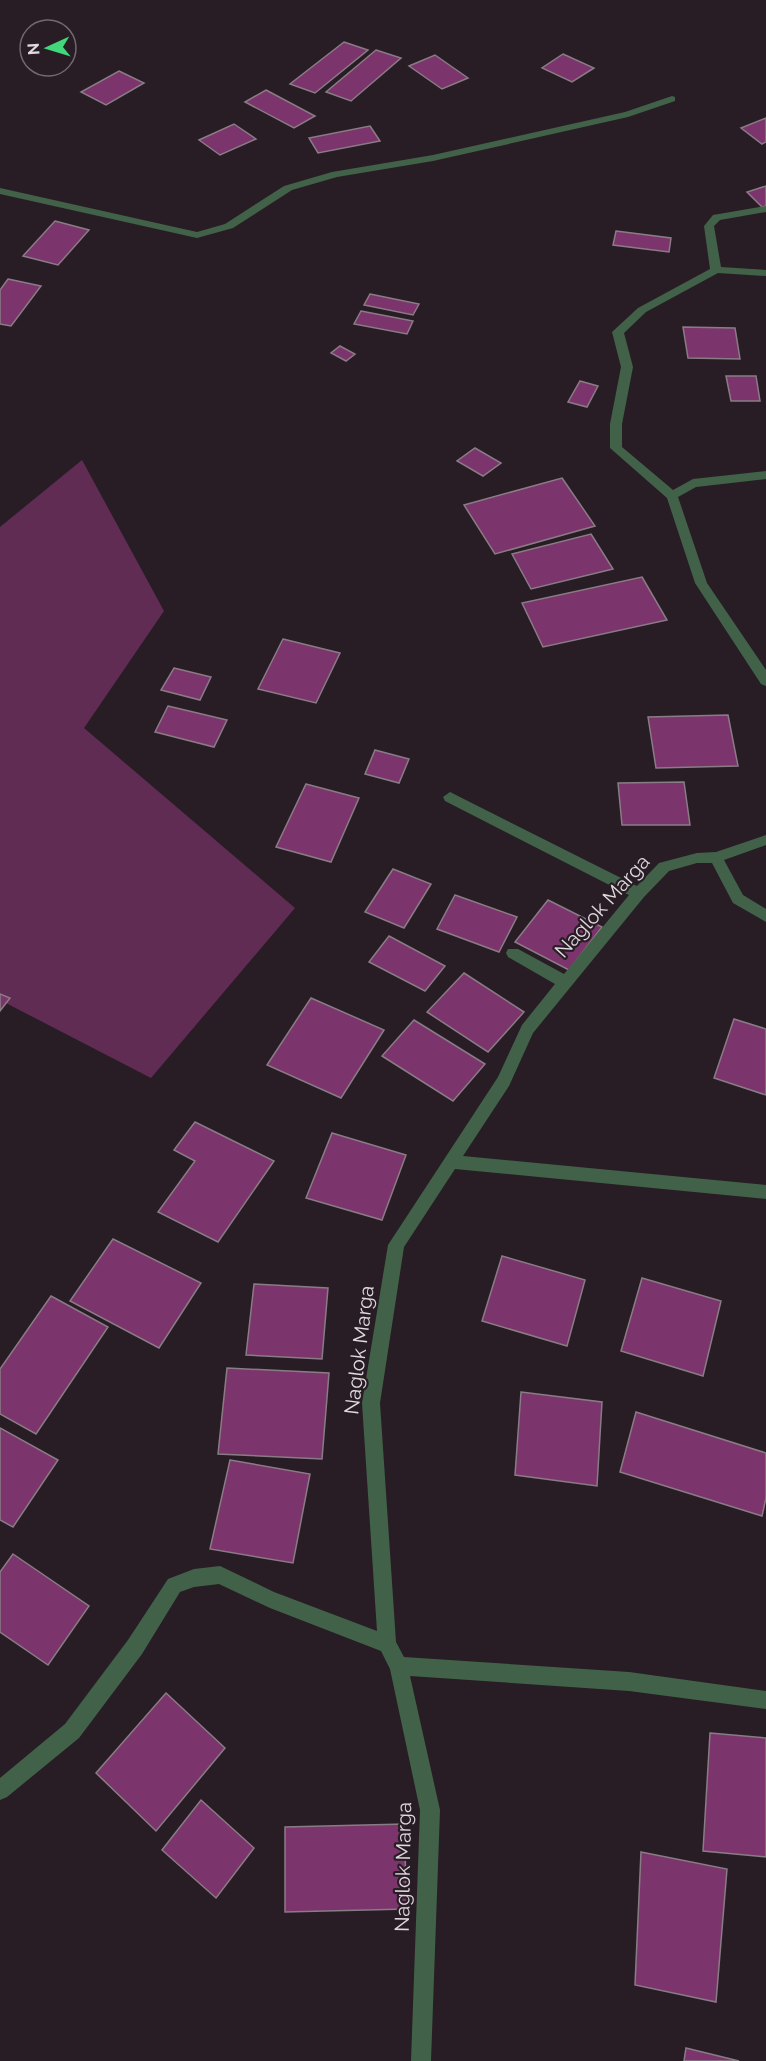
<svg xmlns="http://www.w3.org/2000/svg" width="766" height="2061" font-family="Raleway,sans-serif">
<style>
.green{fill:#602c54}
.building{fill:#7c346c;stroke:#897c85;stroke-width:1.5}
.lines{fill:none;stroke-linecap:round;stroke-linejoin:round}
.street{fill:#416249;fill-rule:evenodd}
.labels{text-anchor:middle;stroke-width:4.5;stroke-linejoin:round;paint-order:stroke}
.street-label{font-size:20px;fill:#e0d9de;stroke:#281d25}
</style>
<rect width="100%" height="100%" fill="#281d25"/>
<polygon class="green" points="82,460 164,611 84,728 295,908 151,1078 0,1000 0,527"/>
<g class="building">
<polygon points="344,42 368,50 315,93 290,84"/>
<polygon points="376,50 401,58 351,101 326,92"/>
<polygon points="563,54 594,68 572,82 542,68"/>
<polygon points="435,55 468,78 442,89 409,66"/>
<polygon points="119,71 144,83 106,105 81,92"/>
<polygon points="266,90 315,116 294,128 245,102"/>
<polygon points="766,118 766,142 762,144 741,128"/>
<polygon points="234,124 256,139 220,155 199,140"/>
<polygon points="370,126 380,141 318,153 309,138"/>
<polygon points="766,186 766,206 762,207 747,192"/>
<polygon points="55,221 89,230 58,265 23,256"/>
<polygon points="616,231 671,238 669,252 613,245"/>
<polygon points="8,279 41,286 11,326 0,324 0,290"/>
<polygon points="370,294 419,304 413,315 364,305"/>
<polygon points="361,311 413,321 407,334 354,324"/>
<polygon points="683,327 735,328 740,359 688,358"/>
<polygon points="340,346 355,354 346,361 331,353"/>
<polygon points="726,376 756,376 760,401 731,401"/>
<polygon points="580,381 598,386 587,407 568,402"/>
<polygon points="475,448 501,463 483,476 457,461"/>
<polygon points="562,478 595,526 495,554 464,505"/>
<polygon points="591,534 613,569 531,589 512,554"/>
<polygon points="642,577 667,620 543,647 522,603"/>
<polygon points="283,639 340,653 316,703 258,689"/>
<polygon points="174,668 211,677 200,700 161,690"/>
<polygon points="168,706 227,720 214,747 155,732"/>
<polygon points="728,715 738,766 656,768 648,717"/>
<polygon points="375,750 409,759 399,783 365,774"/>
<polygon points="684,782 690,825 622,825 618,783"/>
<polygon points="306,784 359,798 331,862 276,847"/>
<polygon points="393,869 431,884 404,928 365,912"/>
<polygon points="455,895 517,917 499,952 437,929"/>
<polygon points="548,900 602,927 569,970 515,942"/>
<polygon points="389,936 445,966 425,991 369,962"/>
<polygon points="464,973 524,1012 488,1052 427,1012"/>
<polygon points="0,994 10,998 0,1011"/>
<polygon points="311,998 384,1030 341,1098 267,1065"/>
<polygon points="734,1019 766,1029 766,1095 714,1078"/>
<polygon points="414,1020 485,1064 453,1101 382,1056"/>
<polygon points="195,1122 274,1161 218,1242 158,1212 195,1161 174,1150"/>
<polygon points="332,1133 406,1155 382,1220 306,1198"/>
<polygon points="113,1239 201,1283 159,1348 70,1301"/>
<polygon points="502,1256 585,1280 567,1346 482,1321"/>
<polygon points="642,1278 721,1301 703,1376 621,1351"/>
<polygon points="254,1284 328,1288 322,1359 246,1355"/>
<polygon points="51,1296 108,1327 36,1434 0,1414 0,1369"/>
<polygon points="227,1368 329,1373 322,1459 218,1454"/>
<polygon points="521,1392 602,1402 597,1486 515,1475"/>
<polygon points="636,1412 766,1453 766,1498 762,1516 620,1472"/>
<polygon points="0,1428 58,1460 13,1527 0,1520"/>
<polygon points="230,1460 310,1474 293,1563 210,1549"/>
<polygon points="13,1554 89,1606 48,1665 0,1632 0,1572"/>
<polygon points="166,1693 225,1748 156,1831 96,1773"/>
<polygon points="710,1733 766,1738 766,1857 703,1851"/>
<polygon points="201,1800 254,1848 216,1898 162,1850"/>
<polygon points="404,1824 407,1909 285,1912 285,1827"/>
<polygon points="641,1852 727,1869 716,2002 635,1985"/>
<polygon points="686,2048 739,2061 684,2061"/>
</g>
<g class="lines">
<g class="street">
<polygon points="672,96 675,97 675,101 628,117 433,161 337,177 292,190 233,228 197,238 0,194 0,188 197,232 225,224 284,186 332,172 433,155 625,112"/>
<polygon points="766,206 766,212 720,220 714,226 721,267 766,270 766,276 718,273 646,312 624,333 633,367 622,424 622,447 673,490 693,479 766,471 766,479 696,487 678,497 707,583 766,670 766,686 761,684 695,583 667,498 610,448 610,424 621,367 612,332 638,308 710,269 704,226 713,215"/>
<polygon points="450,792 637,886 659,863 697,853 716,852 766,835 766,845 724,860 743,895 766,909 766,922 733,903 712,863 697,863 669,871 644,897 533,1033 509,1086 463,1156 766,1185 766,1199 455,1169 404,1247 380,1403 396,1642 404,1657 629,1672 766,1691 766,1709 629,1691 410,1676 440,1810 431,2061 411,2061 420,1810 390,1669 381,1651 270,1608 219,1584 194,1587 180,1592 142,1654 79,1738 7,1797 0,1800 0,1778 65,1724 128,1640 168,1579 194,1569 220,1566 274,1592 377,1631 362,1403 388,1245 498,1077 522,1025 555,984 508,957 506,953 508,949 518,949 564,974 629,895 445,801 443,797"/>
</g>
</g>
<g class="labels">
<g class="street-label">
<text transform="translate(602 906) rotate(-48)" y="7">Naglok Marga</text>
<text transform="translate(359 1350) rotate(-83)" y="7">Naglok Marga</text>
<text transform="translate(403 1867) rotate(-89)" y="7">Naglok Marga</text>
</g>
</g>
<g transform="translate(48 48) rotate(266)"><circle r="28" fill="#281d25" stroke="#72686f" stroke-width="1.5"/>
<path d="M0-4.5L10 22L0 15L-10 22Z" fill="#43d77b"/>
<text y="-9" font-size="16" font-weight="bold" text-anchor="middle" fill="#e0d9de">N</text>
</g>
</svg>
